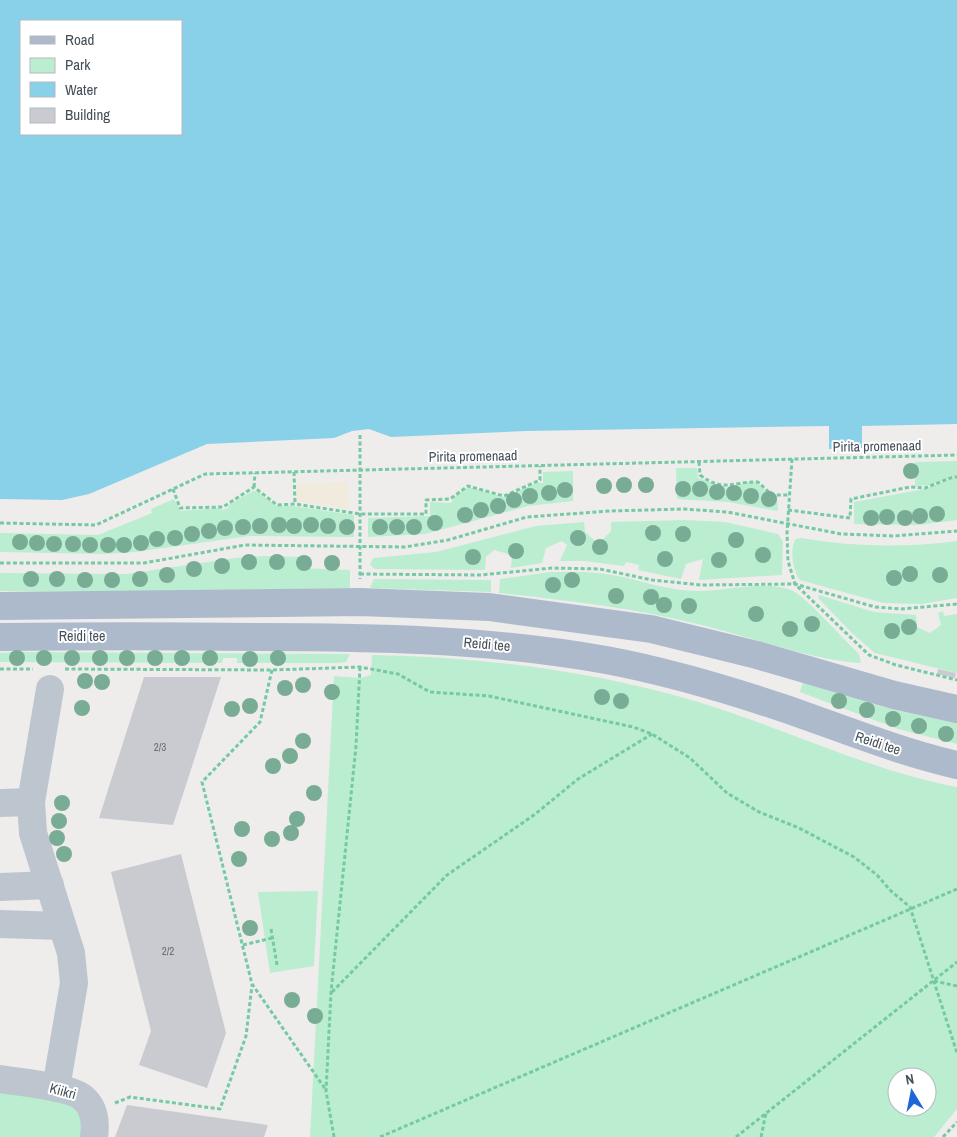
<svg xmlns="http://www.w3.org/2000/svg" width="957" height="1137" font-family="'Archivo Narrow',sans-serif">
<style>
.green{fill:#bbedd0;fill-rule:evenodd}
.sand{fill:#f1ebdd}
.water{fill:#89d0e9;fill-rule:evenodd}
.building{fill:#c9cbd1}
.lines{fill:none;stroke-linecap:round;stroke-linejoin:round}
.path{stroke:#74caa3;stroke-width:3;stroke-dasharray:4 2.5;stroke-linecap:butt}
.minor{stroke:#bdc6cf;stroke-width:28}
.major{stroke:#acbacb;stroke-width:28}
.tree{fill:#79ac95}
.labels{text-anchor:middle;stroke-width:4;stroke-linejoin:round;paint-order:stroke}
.number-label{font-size:11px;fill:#666e77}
.street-label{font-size:14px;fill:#454f59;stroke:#fff}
</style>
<rect width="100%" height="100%" fill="#efecec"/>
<g class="green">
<polygon points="957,461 957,476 930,485 915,486 915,462"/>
<polygon points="676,468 697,468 698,478 727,488 748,482 758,483 771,496 777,496 778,511 728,502 677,499"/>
<polygon points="573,471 573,501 528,506 425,534 368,537 368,518 430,516 430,502 451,503 455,496 468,487 504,497 536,483 543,483 543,472"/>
<polygon points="954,478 957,478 957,520 919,525 854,524 854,502 925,489"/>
<polygon points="253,491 257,491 277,506 293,506 354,515 354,537 249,536 135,552 105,554 0,552 0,533 98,535 152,513 151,509 174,499 180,511 220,508 222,510 228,508 230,504"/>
<polygon points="686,520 725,522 778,534 783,542 782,575 699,580 703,559 686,564 681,579 638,570 639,565 626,562 624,566 584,561 560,561 567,545 562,541 546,548 542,563 511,568 512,555 494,550 486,557 485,570 375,569 370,565 373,558 436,552 536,526 584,522 585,532 594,540 602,540 611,531 611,522"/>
<path d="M801,538C853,547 904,548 957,541V598L922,604L883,603L800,580C793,571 789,548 796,539Z"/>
<polygon points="263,556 302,557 301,568 350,570 350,588 141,592 0,591 0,573 126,574 235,558"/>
<path d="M551,572C571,572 592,571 612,575C641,580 668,591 698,591C724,591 769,579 793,591C808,599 844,640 859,654L861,663C808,659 751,637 698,624C633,608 566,600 499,593L500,579Z"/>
<polygon points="374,579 491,580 491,592 370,588"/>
<polygon points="819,595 874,612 916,615 917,627 930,633 941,625 938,613 943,611 944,616 957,614 957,673 875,653 853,634 818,598"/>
<polygon points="0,653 15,652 350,654 346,662 336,663 237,663 237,658 223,658 222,663 0,662"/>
<path d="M372,655C482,657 592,670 698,702C785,728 867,770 957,787V1109L934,1137H310L334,676L360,678L371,675ZM897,1077H927V1107H897Z"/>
<polygon points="803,682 887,708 957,723 957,744 898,729 800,692"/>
<polygon points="318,891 314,966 270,973 258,892"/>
<polygon points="0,1090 71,1102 84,1124 84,1137 0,1137"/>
</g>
<polygon class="sand" points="348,482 349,509 297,501 296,483"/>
<path class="water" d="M0,0H957V424L862,426V448L829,449V426L526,431L391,437L369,429L352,431L334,438L207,444L89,494L62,500L0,499ZM21,21H181V134H21Z"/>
<g class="building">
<polygon points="938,669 956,673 955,678 937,674"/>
<polygon points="144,677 221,677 173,825 99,818"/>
<polygon points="181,854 226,1033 207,1088 139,1065 151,1031 111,872"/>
<polygon points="127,1105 268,1125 264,1137 115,1137"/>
</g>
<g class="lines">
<g class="path">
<polyline points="360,435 360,579"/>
<polyline points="792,459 787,533 788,561 795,584 869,655 896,665 957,680"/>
<path d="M699,462L700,475C724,493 733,481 758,482L772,495H789"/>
<polyline points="294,472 295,504"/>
<polyline points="254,487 255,473"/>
<polyline points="173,489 180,508 223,507 254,487 277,505 295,504 360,514 426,514 426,500 450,499 468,486 504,496 540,480 540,466"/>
<polyline points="788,510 850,518 851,499 910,487 925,488 953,477 957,477"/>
<polyline points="0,523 96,525 205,474 957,455"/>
<polyline points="0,563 144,563 245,545 405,547 448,540 527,517 610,511 684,509 727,512 841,534 894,536 957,531"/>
<polyline points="360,574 481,575 552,568 600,569 652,580 701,585 795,584 875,607 901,609 957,604"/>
<polyline points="0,669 33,669"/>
<polyline points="65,669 272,670 360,667 398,674 430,692 489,696 633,727 652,734 690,758 727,793 759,812 799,828 854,857 877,875 891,891 910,907 957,1053"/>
<polyline points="272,670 260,722 202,782 252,984 326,1090"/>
<polyline points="271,929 277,965"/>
<polyline points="243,945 272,938"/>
<polyline points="934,981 957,986"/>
<polyline points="332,992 447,875 534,815 578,779 652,734"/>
<polyline points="115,1103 130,1097 220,1109 246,1036 252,985"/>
<polyline points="334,1137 326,1091 331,992 356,746 360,667"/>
<polyline points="380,1137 957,889"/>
<polyline points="736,1137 957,962"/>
<polyline points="761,1137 766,1113"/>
<polyline points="943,1137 957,1122"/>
</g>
<g class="minor">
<polyline points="50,689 31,802 33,833 71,953 74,983 56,1088"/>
<polyline points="0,803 31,802"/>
<polyline points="0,887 50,885"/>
<polyline points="0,924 62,926"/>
<path d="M0,1079C17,1082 72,1087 83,1098C95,1108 96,1123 94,1137"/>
</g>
<g class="major">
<polyline points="0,606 360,602 489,607 651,629 757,655 894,695 957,709"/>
<path d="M0,637C85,636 170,636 255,637C372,637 489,639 606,660C665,671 723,688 780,707C839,727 896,751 957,765"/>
</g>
</g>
<g class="tree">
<circle cx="911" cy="471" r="8"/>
<circle cx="624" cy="485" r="8"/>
<circle cx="646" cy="485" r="8"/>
<circle cx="604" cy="486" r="8"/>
<circle cx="683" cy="489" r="8"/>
<circle cx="700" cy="489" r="8"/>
<circle cx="565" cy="490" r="8"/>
<circle cx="717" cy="492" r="8"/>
<circle cx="549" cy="493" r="8"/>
<circle cx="734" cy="493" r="8"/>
<circle cx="530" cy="496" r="8"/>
<circle cx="751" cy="496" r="8"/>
<circle cx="769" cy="499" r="8"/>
<circle cx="514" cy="500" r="8"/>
<circle cx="498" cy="506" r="8"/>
<circle cx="481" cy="510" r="8"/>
<circle cx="937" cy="514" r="8"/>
<circle cx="465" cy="515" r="8"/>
<circle cx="920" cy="516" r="8"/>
<circle cx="887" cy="517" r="8"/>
<circle cx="871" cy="518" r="8"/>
<circle cx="905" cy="518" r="8"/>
<circle cx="435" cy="523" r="8"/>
<circle cx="279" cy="525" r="8"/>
<circle cx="311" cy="525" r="8"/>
<circle cx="260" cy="526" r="8"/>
<circle cx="294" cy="526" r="8"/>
<circle cx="328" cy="526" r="8"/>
<circle cx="243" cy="527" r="8"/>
<circle cx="347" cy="527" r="8"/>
<circle cx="380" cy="527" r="8"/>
<circle cx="397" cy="527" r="8"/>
<circle cx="414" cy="527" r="8"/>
<circle cx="225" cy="528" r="8"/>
<circle cx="209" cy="531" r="8"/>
<circle cx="653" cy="533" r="8"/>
<circle cx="192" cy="534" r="8"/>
<circle cx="683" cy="534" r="8"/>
<circle cx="175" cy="538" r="8"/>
<circle cx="578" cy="538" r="8"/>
<circle cx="157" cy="539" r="8"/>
<circle cx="736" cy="540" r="8"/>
<circle cx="20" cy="542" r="8"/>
<circle cx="37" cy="543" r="8"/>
<circle cx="141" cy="543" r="8"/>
<circle cx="54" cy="544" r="8"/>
<circle cx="73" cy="544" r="8"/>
<circle cx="90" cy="545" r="8"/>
<circle cx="108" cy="545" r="8"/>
<circle cx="124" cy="545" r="8"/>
<circle cx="600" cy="547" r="8"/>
<circle cx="516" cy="551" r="8"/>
<circle cx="763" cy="555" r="8"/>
<circle cx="473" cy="557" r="8"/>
<circle cx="665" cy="559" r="8"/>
<circle cx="719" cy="560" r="8"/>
<circle cx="249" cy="562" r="8"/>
<circle cx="277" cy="562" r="8"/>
<circle cx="304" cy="563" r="8"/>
<circle cx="332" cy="563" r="8"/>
<circle cx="222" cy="566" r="8"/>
<circle cx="194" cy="569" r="8"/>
<circle cx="910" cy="574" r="8"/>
<circle cx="167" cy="575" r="8"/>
<circle cx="940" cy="575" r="8"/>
<circle cx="894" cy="578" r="8"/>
<circle cx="31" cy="579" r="8"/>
<circle cx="57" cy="579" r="8"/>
<circle cx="140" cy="579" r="8"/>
<circle cx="85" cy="580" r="8"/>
<circle cx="112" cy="580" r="8"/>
<circle cx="572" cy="580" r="8"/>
<circle cx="553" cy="585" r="8"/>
<circle cx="616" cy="596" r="8"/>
<circle cx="651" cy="597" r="8"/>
<circle cx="664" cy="605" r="8"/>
<circle cx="689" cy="606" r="8"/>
<circle cx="756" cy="614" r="8"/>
<circle cx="812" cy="624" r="8"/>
<circle cx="909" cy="627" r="8"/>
<circle cx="790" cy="629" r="8"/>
<circle cx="892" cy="631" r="8"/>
<circle cx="17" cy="658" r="8"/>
<circle cx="44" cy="658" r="8"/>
<circle cx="72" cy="658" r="8"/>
<circle cx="100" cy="658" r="8"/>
<circle cx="127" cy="658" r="8"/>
<circle cx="155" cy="658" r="8"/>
<circle cx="182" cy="658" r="8"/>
<circle cx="210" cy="658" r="8"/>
<circle cx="278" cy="658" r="8"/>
<circle cx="250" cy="659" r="8"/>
<circle cx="85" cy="681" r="8"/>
<circle cx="102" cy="682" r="8"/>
<circle cx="303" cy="685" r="8"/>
<circle cx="285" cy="688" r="8"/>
<circle cx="332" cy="692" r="8"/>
<circle cx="602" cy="697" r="8"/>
<circle cx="621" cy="701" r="8"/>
<circle cx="839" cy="701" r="8"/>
<circle cx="250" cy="706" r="8"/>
<circle cx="82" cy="708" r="8"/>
<circle cx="232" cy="709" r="8"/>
<circle cx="867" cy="710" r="8"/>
<circle cx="893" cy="719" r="8"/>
<circle cx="919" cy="726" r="8"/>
<circle cx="946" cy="734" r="8"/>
<circle cx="303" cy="741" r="8"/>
<circle cx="290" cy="756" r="8"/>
<circle cx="273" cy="766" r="8"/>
<circle cx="314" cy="793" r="8"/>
<circle cx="62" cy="803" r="8"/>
<circle cx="297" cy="819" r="8"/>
<circle cx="59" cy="821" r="8"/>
<circle cx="242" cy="829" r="8"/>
<circle cx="291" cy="833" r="8"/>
<circle cx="57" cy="838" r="8"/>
<circle cx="272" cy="839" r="8"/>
<circle cx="64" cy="854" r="8"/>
<circle cx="239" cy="859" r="8"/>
<circle cx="250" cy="928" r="8"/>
<circle cx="292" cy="1000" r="8"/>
<circle cx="315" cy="1016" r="8"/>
</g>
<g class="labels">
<g class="number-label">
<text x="160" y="751">2/3</text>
<text x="168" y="955">2/2</text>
</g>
<g class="street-label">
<text transform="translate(877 446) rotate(-1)" y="5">Pirita promenaad</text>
<text transform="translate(473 456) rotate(-1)" y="5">Pirita promenaad</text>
<text x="82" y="641">Reidi tee</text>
<text transform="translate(487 644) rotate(5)" y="5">Reidi tee</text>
<text transform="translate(878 743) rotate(18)" y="5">Reidi tee</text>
<text transform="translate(63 1091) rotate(15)" y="5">Kiikri</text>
</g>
</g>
<rect x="20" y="20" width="162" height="115" fill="#ffffff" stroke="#b5b9bd"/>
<rect x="30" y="36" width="25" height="8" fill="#acbacb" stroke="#b5b9bd"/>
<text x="65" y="45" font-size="15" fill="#454f59">Road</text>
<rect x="30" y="58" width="25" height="15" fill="#bbedd0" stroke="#b5b9bd"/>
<text x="65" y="70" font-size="15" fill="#454f59">Park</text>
<rect x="30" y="82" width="25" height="15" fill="#89d0e9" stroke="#b5b9bd"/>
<text x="65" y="95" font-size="15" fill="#454f59">Water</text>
<rect x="30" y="108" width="25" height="15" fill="#c9cbd1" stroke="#b5b9bd"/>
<text x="65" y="120" font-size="15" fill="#454f59">Building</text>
<g transform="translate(912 1092) rotate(350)"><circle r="24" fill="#ffffff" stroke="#b5b9bd"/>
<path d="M0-4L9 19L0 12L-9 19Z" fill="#1d66d8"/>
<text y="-8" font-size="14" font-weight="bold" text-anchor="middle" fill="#454f59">N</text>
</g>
</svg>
